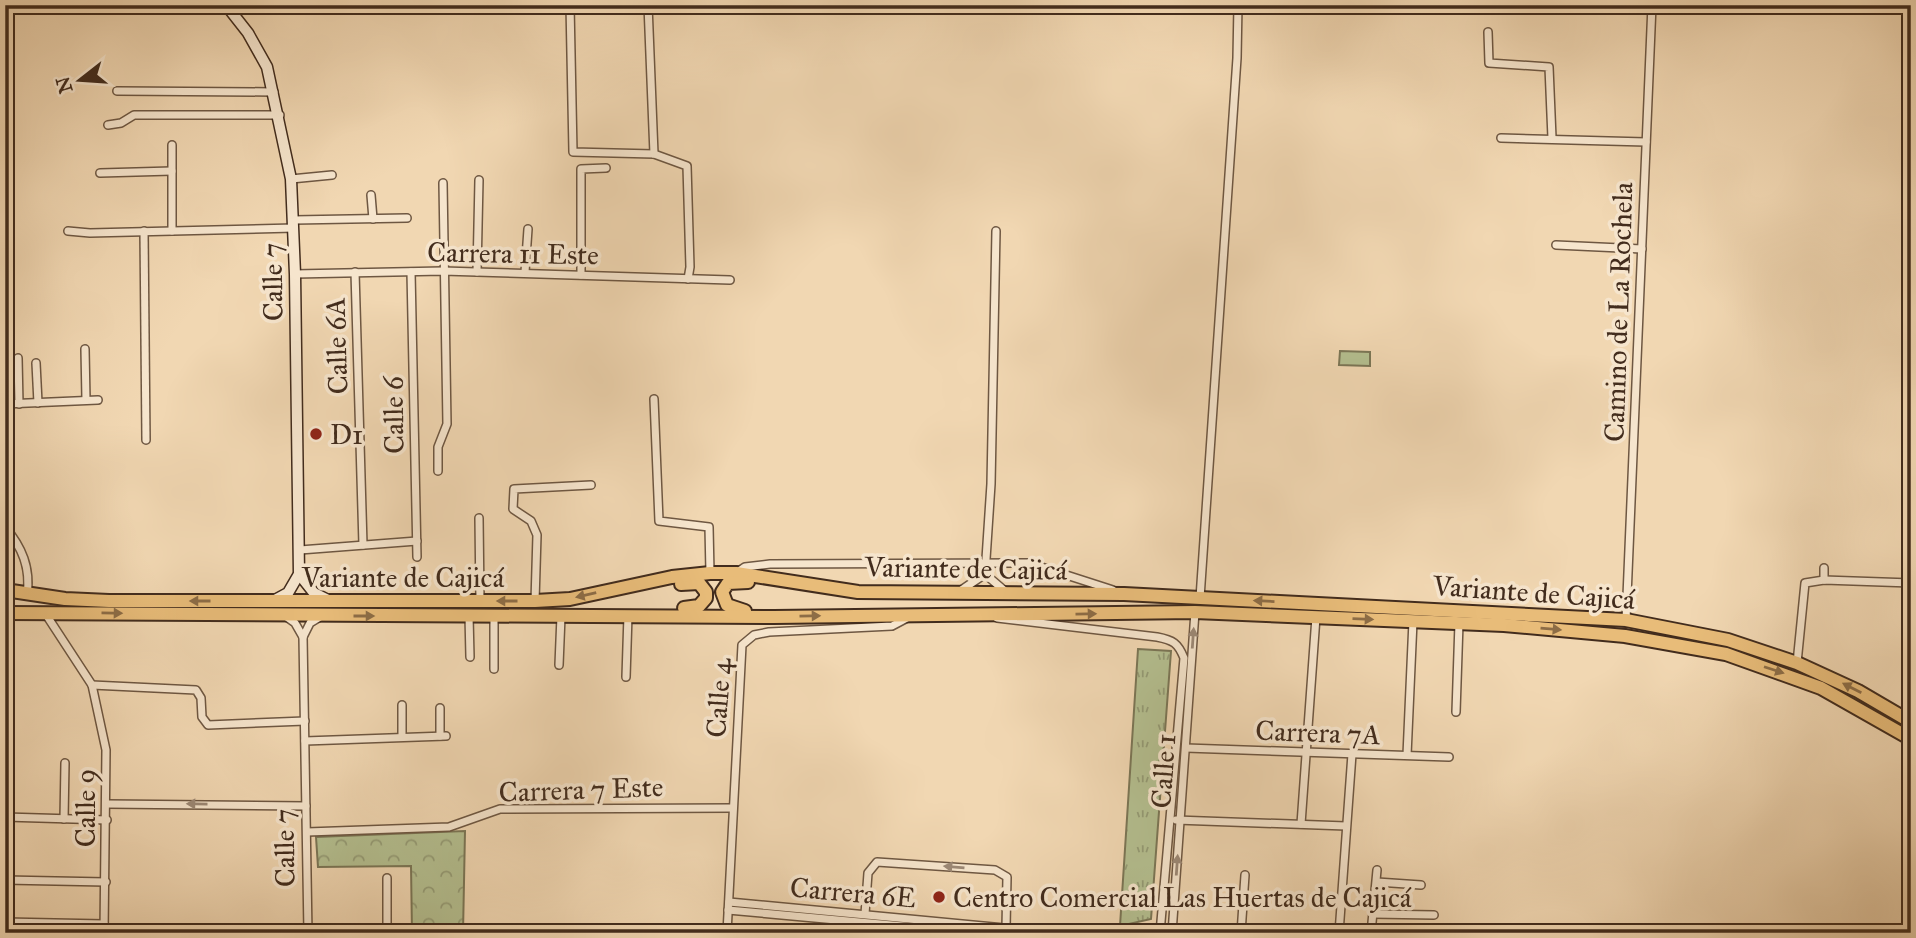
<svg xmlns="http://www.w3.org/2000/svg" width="1916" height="938" font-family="'IM FELL Great Primer',serif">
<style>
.grass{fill:url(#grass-tufts);stroke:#7b7656;stroke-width:2}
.park{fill:url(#park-crowns);stroke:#7b7656;stroke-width:2}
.pitch{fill:#b4bf90;stroke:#7b7656;stroke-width:2}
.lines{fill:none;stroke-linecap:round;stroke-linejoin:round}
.street-casing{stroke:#6e5742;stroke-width:10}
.secondary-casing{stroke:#422c1d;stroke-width:13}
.highway-casing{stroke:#422c1d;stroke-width:16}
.street{stroke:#f6e5cd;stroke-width:7}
.secondary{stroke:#f6e5cd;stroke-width:10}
.highway{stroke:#e8bc79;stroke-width:12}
.oneway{fill:#8d6d46}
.oneway2{fill:#9c8875}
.poi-dot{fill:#8f2418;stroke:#f6e5cd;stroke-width:2.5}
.labels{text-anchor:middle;stroke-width:7;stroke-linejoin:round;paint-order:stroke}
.street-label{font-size:28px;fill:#422c1d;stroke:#f6e5cd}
.poi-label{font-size:28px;fill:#422c1d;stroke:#f6e5cd;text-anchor:start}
</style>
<defs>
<pattern id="grass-tufts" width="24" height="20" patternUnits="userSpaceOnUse" patternTransform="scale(1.75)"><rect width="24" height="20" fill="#b4bf90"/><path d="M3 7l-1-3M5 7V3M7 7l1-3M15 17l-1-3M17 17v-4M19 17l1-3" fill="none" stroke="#949b75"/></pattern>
<pattern id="park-crowns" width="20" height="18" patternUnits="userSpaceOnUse" patternTransform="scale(1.75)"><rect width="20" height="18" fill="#b4bf90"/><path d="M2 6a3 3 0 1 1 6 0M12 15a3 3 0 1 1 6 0" fill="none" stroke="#949b75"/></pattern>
</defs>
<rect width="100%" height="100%" fill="#f1d7b2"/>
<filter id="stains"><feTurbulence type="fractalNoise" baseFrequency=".00286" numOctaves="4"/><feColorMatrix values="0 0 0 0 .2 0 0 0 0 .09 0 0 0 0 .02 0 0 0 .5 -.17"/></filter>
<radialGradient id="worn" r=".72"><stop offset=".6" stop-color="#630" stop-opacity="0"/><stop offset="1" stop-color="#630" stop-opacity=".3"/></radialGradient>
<polygon class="grass" points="1138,649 1171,651 1151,919 1120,926"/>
<polygon class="park" points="465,831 463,933 412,933 411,866 318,867 316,837"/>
<polygon class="pitch" points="1340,351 1370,352 1370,366 1339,365"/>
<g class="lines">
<g class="street-casing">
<g id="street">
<polyline points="570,5 573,152 654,154 687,166 690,267 688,279"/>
<polyline points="648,5 654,154"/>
<polyline points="1488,32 1489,63 1549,67 1552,138"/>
<polyline points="117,91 274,92"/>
<polyline points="108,125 121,123 134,115 280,115"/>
<polyline points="1501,138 1646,142"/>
<polyline points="172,145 172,231"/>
<polyline points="100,173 172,171"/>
<polyline points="291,179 332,175"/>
<polyline points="371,195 373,219"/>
<polyline points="294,220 407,218"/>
<polyline points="68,231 90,233 294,228"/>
<polyline points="144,231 146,440"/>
<polyline points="1556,245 1642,249"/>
<polyline points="355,272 363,545"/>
<polyline points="411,272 417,557"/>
<polyline points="477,272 479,180"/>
<polyline points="525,272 528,229"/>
<polyline points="295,274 443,271 730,280"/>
<polyline points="581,275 581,169 606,168"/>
<polyline points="85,349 86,400"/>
<polyline points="18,358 19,404"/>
<polyline points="36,363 38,403"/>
<polyline points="654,399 659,521 709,527 710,573"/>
<polyline points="5,404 98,400"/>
<polyline points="438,471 438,447 447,424 443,183"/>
<polyline points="479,518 480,601"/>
<path d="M5,527C22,547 31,568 27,595"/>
<polyline points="300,550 417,541"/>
<polyline points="736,573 745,567 770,564 1029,563 1113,590"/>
<polyline points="985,574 991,484 996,231"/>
<polyline points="985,574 1006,592"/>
<polyline points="1824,580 1824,568"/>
<polyline points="960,591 985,574"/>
<polyline points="1200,598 1237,58 1238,5"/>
<polyline points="535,601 537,535 531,521 513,509 514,489 591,485"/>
<polyline points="45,613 92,685 106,750 104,933"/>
<polyline points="285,616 295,623 303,637"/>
<polyline points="469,616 470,657"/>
<polyline points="494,616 494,669"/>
<path d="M997,618L1157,637C1173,640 1178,643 1184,658L1160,933"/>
<polyline points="1626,620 1652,5"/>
<polyline points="1797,663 1805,583 1824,580 1911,583"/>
<polyline points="559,665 561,616"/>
<polyline points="626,677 628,615"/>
<polyline points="92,685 196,690 201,698 202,717 208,725 305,721"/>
<polyline points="402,705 402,737"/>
<polyline points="440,708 440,736"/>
<polyline points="1456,712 1459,623"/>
<polyline points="305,741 446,736"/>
<polyline points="1186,748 1449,757"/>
<polyline points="1407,755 1413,621"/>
<polyline points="107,804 306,806"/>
<polyline points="5,817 107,820"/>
<polyline points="64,819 65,763"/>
<polyline points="1176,820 1346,826"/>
<polyline points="1301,824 1316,617"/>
<polyline points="307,832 449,827 500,809 733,808"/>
<polyline points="387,878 387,933"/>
<polyline points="5,880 106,882"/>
<polyline points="1377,882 1421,885"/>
<polyline points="729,902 1057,933"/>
<polyline points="728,910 978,933"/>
<polyline points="865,914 868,873 877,862 995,870 1007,877 1006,928"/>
<polyline points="1373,914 1434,915"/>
<polyline points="5,922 104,924"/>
<polyline points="308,933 303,637 310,623 320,617"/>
<polyline points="727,933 742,645 754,635 769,632 892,626 909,617"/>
<polyline points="1172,933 1195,612"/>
<polyline points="1241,933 1245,875"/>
<polyline points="1339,933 1352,754"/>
<polyline points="1371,933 1377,870"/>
</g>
</g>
<g class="secondary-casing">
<g id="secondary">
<polyline points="226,5 248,33 267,67 291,179 295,274 299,574 288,593 275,600"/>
<polyline points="299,574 314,593 328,600"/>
</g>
</g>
<g class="highway-casing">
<g id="highway">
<polyline points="681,584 699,583 706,592 706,598 699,606 684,608"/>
<polyline points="5,590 65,599 109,601 535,601 570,599 672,577 710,573 736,573 858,592 1124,594 1626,620 1728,640 1797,663 1858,691 1911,722"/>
<polyline points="745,611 727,605 722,592 728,583 748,582"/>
<polyline points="5,613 774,617 1195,612 1504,625 1625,636 1726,654 1821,688 1911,739"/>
</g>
</g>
<use href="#street" class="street"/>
<use href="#secondary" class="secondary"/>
<use href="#highway" class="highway"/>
</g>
<defs><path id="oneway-solid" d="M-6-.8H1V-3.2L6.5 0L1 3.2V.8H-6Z" transform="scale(1.75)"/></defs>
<g class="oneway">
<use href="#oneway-solid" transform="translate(586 595) rotate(167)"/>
<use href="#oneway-solid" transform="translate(200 601) rotate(-180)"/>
<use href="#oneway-solid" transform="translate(507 601) rotate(180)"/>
<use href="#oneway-solid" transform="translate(1264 601) rotate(-177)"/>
<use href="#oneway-solid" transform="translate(112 613) rotate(1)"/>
<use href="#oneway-solid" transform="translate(1086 614) rotate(-1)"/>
<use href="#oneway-solid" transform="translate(364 616)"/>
<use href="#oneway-solid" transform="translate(810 616) rotate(-1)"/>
<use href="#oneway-solid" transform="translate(1363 619) rotate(2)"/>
<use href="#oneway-solid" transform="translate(1551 629) rotate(5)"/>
<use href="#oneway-solid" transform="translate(1774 670) rotate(18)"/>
<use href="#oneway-solid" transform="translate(1852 688) rotate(-153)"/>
</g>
<g class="oneway2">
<use href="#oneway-solid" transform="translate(1193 638) rotate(-86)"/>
<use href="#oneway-solid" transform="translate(197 804) rotate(-179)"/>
<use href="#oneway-solid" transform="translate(1177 865) rotate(-86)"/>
<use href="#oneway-solid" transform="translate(954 867) rotate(-175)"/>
</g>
<g class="poi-dot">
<circle cx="316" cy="434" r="7"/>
<circle cx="939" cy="897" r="7"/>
</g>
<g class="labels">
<g class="street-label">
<text transform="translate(513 253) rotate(1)" y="10">Carrera 11 Este</text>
<text transform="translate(272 282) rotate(-91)" y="10">Calle 7</text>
<text transform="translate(1618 312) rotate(-88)" y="10">Camino de La Rochela</text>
<text transform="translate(336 346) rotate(-92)" y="10">Calle 6A</text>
<text transform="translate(393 415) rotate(-91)" y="10">Calle 6</text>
<text transform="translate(966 568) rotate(1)" y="10">Variante de Cajicá</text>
<text x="403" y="587">Variante de Cajicá</text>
<text transform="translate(1534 592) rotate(4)" y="10">Variante de Cajicá</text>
<text transform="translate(718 698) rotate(-86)" y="10">Calle 4</text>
<text transform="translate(1318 732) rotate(2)" y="10">Carrera 7A</text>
<text transform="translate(1163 771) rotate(-86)" y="10">Calle 1</text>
<text transform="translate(581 789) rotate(-2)" y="10">Carrera 7 Este</text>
<text transform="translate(85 808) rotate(-90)" y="10">Calle 9</text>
<text transform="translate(284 848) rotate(-91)" y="10">Calle 7</text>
<text transform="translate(853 892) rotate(5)" y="10">Carrera 6E</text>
</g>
<g class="poi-label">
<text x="330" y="444">D1</text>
<text x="953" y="907">Centro Comercial Las Huertas de Cajicá</text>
</g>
</g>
<rect width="1916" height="938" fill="none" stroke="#f1d7b2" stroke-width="28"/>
<rect x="7" y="7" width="1902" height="924" fill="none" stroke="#422c1d" stroke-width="3.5"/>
<rect x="14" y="14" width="1888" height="910" fill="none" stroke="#422c1d" stroke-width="2"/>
<g transform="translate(80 80) rotate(253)" stroke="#f6e5cd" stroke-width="5" paint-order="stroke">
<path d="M0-5L12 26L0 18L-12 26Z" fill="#422c1d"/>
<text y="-10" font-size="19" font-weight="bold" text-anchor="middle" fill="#422c1d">N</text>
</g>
<rect width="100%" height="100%" filter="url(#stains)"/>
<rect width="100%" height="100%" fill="url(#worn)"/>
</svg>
